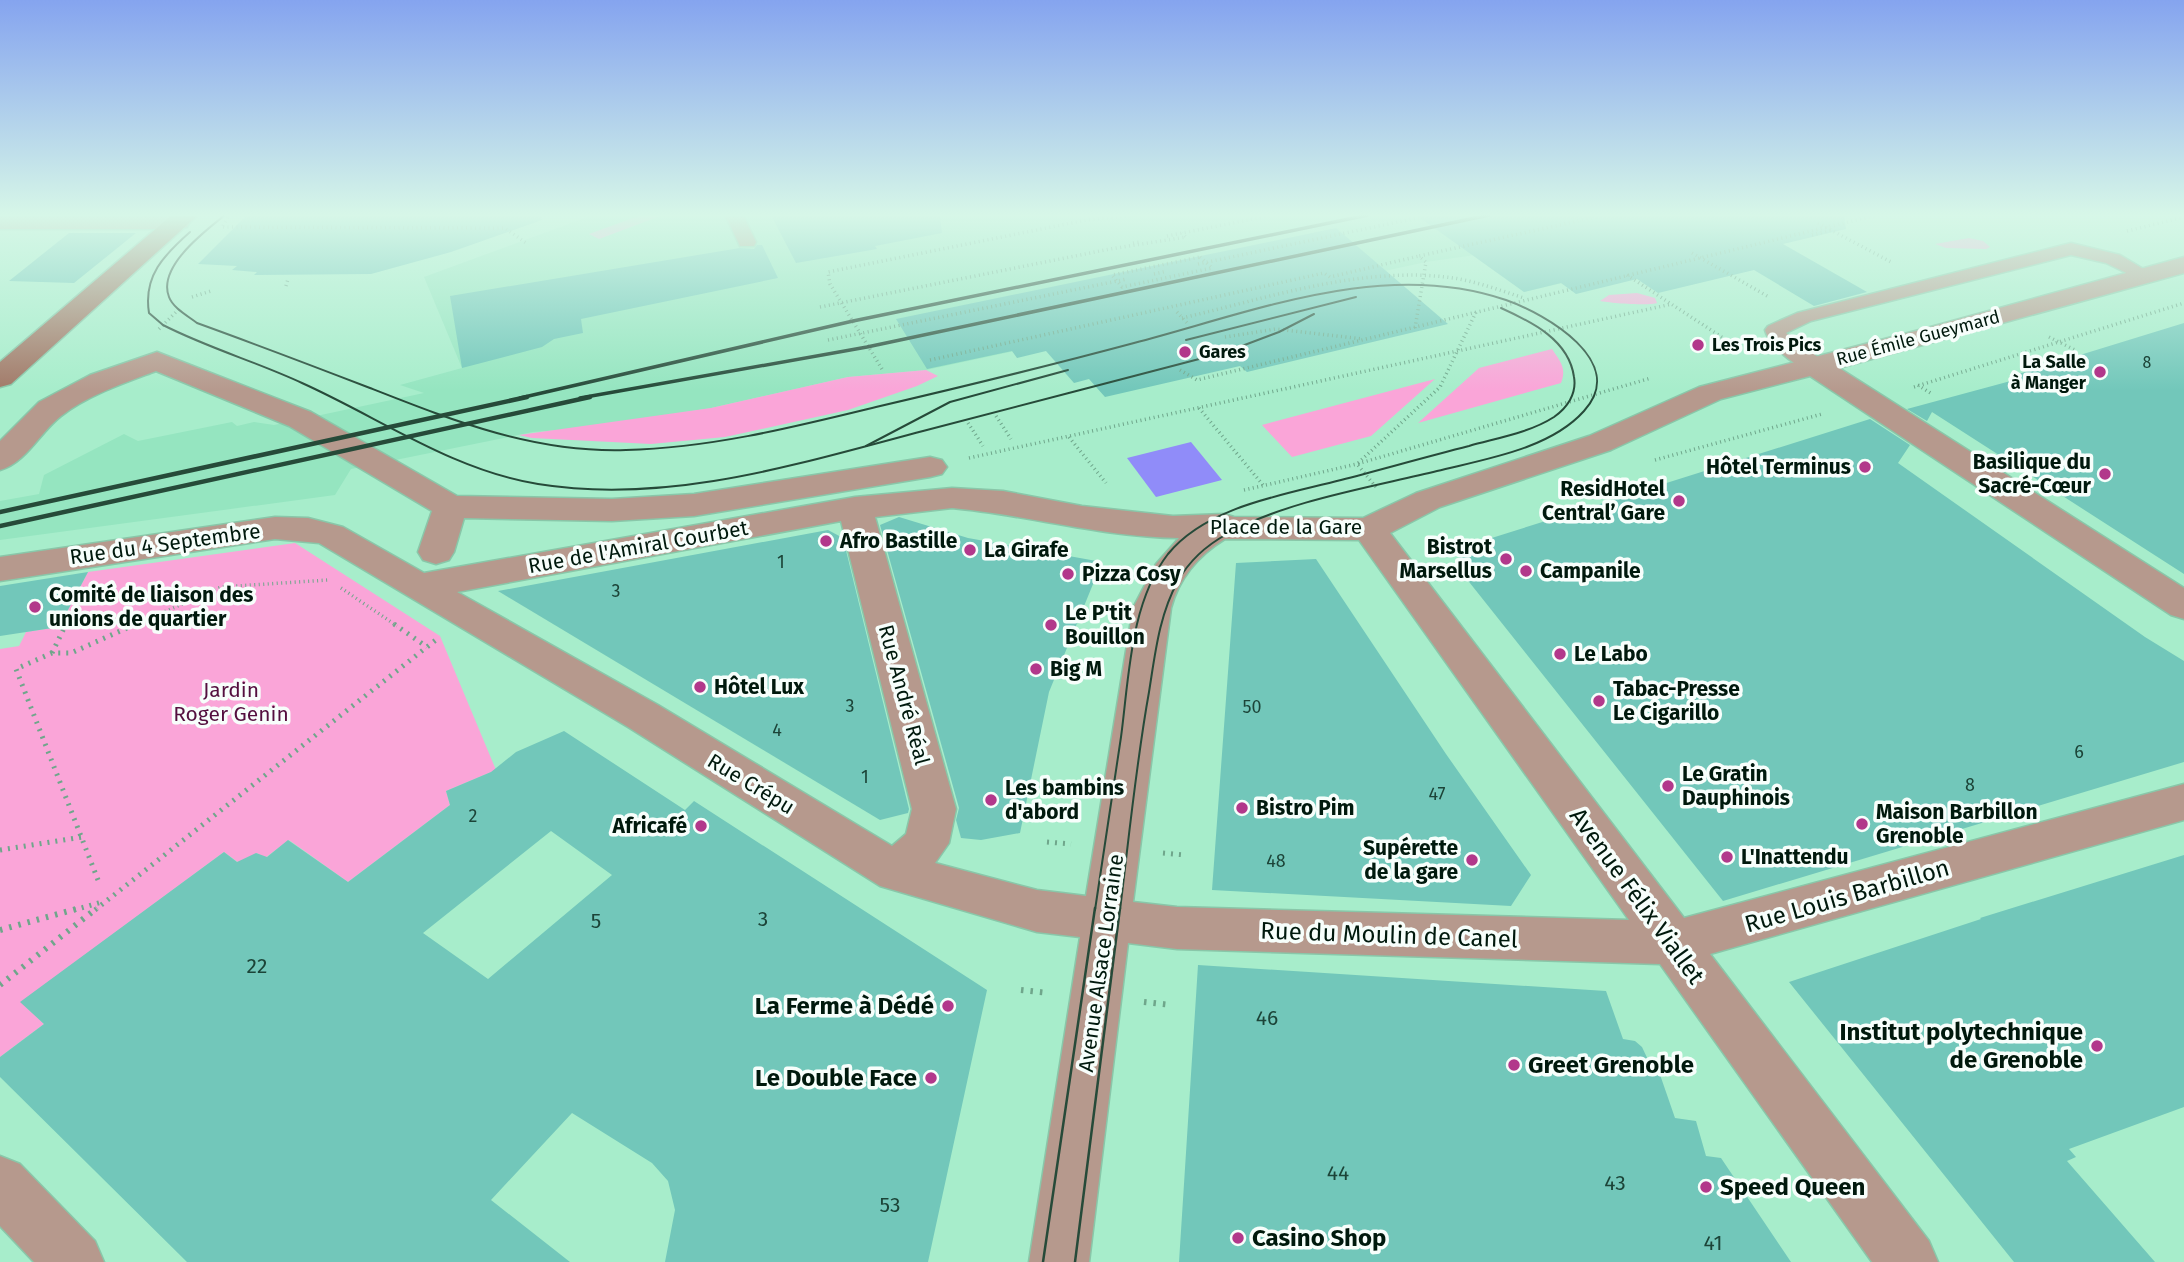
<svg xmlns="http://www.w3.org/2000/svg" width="2184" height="1262" font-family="'Fira Sans',sans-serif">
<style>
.built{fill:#95e5c0}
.green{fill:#faa5d8}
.water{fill:#908cf9}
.building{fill:#72c7ba;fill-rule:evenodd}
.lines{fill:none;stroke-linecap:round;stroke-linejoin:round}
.lane-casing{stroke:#89c7a9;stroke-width:3}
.street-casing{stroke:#89c7a9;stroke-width:3}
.secondary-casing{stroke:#89c7a9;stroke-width:3}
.path-far2{stroke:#6fa68b;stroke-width:3.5;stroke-dasharray:1 3.5;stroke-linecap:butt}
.path-far1{stroke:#6fa68b;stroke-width:5;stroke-dasharray:2 6;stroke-linecap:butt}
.path{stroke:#6fa68b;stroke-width:6;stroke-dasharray:2.5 7;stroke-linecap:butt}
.lane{fill:#b6998d;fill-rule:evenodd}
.street{fill:#b6998d;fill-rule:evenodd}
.secondary{fill:#a27968;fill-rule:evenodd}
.tram-far1{stroke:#264a39;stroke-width:2}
.tram{stroke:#264a39;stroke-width:2.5}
.rail-far1{stroke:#264a39;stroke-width:3.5}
.rail{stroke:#264a39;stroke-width:4.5}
.poi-dot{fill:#b2388b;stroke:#f7fefb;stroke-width:2.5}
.labels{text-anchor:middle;stroke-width:7;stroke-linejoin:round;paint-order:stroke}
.far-number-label{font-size:16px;fill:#1c4438}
.far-street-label{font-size:18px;fill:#00190d;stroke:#f7fefb}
.far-poi-label{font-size:18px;font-weight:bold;fill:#00190d;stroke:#f7fefb;text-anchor:start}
.number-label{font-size:18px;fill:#1c4438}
.poi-label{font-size:21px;font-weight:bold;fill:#00190d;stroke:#f7fefb;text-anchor:start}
.street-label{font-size:21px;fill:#00190d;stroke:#f7fefb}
.park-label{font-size:21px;fill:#540f3f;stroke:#f7fefb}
.near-number-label{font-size:21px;fill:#1c4438}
.near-street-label{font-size:24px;fill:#00190d;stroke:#f7fefb}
.near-poi-label{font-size:24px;font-weight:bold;fill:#00190d;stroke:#f7fefb;text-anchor:end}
</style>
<rect width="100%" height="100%" fill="#a7edcb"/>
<polygon class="built" points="593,215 1854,215 1524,292 1475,255 1426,262 926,370 848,377 711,408 584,428 533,432 351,469 335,495 0,540 0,501 39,494 44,475 124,434 138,441 232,422 237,426 254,422 274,425 424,393 400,385 462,368 424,277"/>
<g class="green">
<polygon points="641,215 663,215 599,239 589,234"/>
<polygon points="1969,238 1983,241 1990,247 1986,249 1946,248 1935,244"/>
<path d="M1637,293L1655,298L1657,303C1650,306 1609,303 1600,301L1609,295Z"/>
<path d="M1552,349C1560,361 1567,368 1561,383L1418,423L1479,368Z"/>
<polygon points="926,370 938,376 917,386 848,410 725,437 651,444 532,438 519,435 711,408 848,377"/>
<polygon points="1435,379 1371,436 1292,457 1262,425"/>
<polygon points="295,543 440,636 496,770 446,791 450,805 348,882 289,840 265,858 257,853 239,863 224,852 21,1002 44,1024 0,1057 0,649 19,646 26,632 59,627 88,572"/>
</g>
<polygon class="water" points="1191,442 1222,480 1156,497 1127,458"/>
<g class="building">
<polygon points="247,215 541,215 542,220 451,252 371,274 254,275 257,272 232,270 237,266 198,264"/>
<polygon points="771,215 940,215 942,233 875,246 877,249 796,263"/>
<polygon points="1416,215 1844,215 1846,229 1783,244 1867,292 1814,306 1754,270 1658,293 1637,279 1576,294 1561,283 1524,292"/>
<polygon points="1336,228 1448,324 1247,372 1240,366 1105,397 1089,379 1074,383 1046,351 1017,358 1012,351 927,369 896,319"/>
<polygon points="69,233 136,233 74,283 9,281"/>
<polygon points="757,245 762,245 778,278 581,319 583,333 554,339 542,347 462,368 450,296 740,248 754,249"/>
<polygon points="2184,323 2184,574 1932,412 1927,421 1907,409 2018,379 2012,376"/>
<polygon points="1870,419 1910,445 1898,463 2145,637 2184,661 2184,762 1723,901 1458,568 1459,559 1463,547"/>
<polygon points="899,517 968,538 1102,562 1049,692 1020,833 981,840 961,838 956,820 959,808 880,525"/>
<polygon points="828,530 843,538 909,809 908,813 880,820 498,591"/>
<polygon points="1316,559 1446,754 1531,875 1511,906 1212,890 1236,563"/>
<polygon points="88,572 59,627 0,636 0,586"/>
<path d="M564,731L685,810L694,801L987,990L928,1262H665L675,1210L668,1181L652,1163L572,1113L491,1200L570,1262H187L0,1077V1057L44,1024L20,1002L224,852L237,862L256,853L267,857L288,840L348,882L450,805L446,791L491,772L516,752ZM551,831L612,875L488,979L423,933Z"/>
<polygon points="2184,855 2184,1107 2069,1149 2076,1157 2067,1161 2155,1262 2014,1262 1789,982 1981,919 1980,918"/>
<polygon points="1198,965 1606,991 1623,1039 1635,1041 1642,1047 1650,1064 1657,1066 1675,1118 1696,1121 1706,1156 1721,1158 1791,1262 1179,1262"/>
</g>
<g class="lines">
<g class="lane-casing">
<g id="lane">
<polygon points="725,215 743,215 756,242 754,246 740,246"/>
<path d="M2071,243L2120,255L2155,276L2145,282L2106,263L2071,255L1811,321L1786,333L1823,361L1826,366L1823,371C1803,375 1770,348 1765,330L1768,326L1797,313Z"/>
</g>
</g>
<g class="street-casing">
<g id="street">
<polygon points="0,215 178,215 187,217 190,222 187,227 178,229 0,229"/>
<path d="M2184,257V273L1839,368L2184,588V619L2171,615L1810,376L1721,399L1611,450L1440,507L1390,533L1684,918L2184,784V820L1710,954L1929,1241L1938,1262H1872L1660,964L1177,949L1128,943L1089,1262H1029L1080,937L1037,932L880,886L628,727L319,543L275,539L0,581V557L275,517L308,518L343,527L424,573L855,497L952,488L1003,491L1082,506L1173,516L1224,514L1234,517L1363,518L1416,493L1589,436L1699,387L1927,328ZM952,508C1028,515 1102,537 1179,538L1156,564L1133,608L1086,896L1037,890L935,863L949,843L956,809L875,517ZM841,521L912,809L906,834L892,846L658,705L457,592ZM1225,539L1359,540L1629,920L1177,907L1133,902L1171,608C1179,578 1199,555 1225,539Z"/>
<path d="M157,352L311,412L457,496L612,499L694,494L930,457L942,460L947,467L942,474L930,477L694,516L612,521L464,518L454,552L449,560L436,564L423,560L418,552L432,511L289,426L156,371C124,383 88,395 61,416C40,432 26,463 0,470V441L39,402L90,375Z"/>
<polygon points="0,1156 20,1164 95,1241 104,1262 34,1262 0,1226"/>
</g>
</g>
<g class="secondary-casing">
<polygon id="secondary" points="172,215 198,215 11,384 0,387 0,362"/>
</g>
<g class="path-far2">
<polyline points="1818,223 1891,262"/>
<polyline points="223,226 229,215"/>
<polyline points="223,227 505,228 526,243"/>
<polyline points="2127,231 2184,217"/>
<polyline points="1812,235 1831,230"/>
<polyline points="1167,236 1273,215"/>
<polyline points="1133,243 1140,242"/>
<polyline points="1692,253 1769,297"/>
<polygon points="1200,257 1212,268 1122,287 1112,275"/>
<polyline points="1198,264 1431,215"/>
<polyline points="1154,274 1167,271"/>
<polyline points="1627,275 1743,351"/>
<polyline points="286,286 288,279"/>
<polyline points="192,297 211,291"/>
<polyline points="820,307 1110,249 1186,237 1182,233"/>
<polyline points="1177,312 1188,324"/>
<path d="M1182,318C1268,298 1357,267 1446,277C1473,280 1499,290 1524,298"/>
<polyline points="1415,328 1426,262 1419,256 1605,215"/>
<polyline points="159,329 179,309"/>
<polyline points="1225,337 1276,329 1363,339"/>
<polyline points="2049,337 2077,351"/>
<polyline points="828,340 1127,279"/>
<polyline points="930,360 1324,273 1330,277 1419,256"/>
<polyline points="882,369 830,284 828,272 1086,220 1137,215"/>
<polyline points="1180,370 1197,380 1877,215"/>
<polyline points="1918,385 1932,394"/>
<polyline points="1914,387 2184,303"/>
<polyline points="1199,408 1263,485"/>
<polyline points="996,416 1011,439"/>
<polyline points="968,423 983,446"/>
<polyline points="1069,437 1106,483"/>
<polyline points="969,458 1672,304"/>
<polyline points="1655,460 1822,414"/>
<polyline points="1376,487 1357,464 1440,387 1477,310"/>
<polyline points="1244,490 1357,464 1651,378"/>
<polyline points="341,588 397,626"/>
<polyline points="65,626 81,595"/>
<polyline points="132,626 221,587 328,580"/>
</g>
<g class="path-far1">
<polyline points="394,624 427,647"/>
<polyline points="52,653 66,624"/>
<polyline points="1047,842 1071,844"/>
<polyline points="0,850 82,837"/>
<polyline points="1163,853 1185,855"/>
<polyline points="98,880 16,669 52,653 71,653 136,624"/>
<polyline points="74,910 102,902"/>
<polyline points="95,910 437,639"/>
</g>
<g class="path">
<polyline points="0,930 80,908"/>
<polyline points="0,985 97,908"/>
<polyline points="1021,990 1048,993"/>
<polyline points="1144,1002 1171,1005"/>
</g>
<use href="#lane" class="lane"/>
<use href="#street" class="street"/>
<use href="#secondary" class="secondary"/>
<g class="tram-far1">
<path d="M225,215C205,231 157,267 169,297C173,308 188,316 197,323C255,344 313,366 370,388C454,421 534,453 626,450C711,448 794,427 876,407C962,387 1048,366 1134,343C1253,312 1384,258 1506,300C1546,314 1629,362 1584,411C1550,449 1486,459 1437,471C1372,487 1285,501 1227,534C1207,545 1189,561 1178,581C1159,615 1155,655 1149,692C1136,764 1129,837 1120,910"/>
<path d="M190,232C164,255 143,276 149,313L163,325C208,348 257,362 302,383C380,418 452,470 538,484C668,505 798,464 923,431C1024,404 1125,379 1226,352L1279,332L1314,314"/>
<polyline points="1186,340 1356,297"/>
<polyline points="866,446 950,402 1068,370"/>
<path d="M1095,910C1104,852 1112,795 1121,737C1129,678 1130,603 1168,554C1207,506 1284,495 1341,480C1383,469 1426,457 1469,446C1497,438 1529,433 1554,417C1567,408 1577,394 1574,377C1569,340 1532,322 1501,308"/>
</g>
<g class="tram">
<polyline points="1043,1262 1095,908"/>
<polyline points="1075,1262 1120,908"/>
</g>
<g class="rail-far1">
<polyline points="520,398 853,321 1368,215"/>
<polyline points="580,398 867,347 1489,215"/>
</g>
<g class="rail">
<polyline points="0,512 527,397"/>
<polyline points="0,526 590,397"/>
</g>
</g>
<linearGradient id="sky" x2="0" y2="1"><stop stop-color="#85a4ef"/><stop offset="0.55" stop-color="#d7f7e8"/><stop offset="1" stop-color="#d7f7e8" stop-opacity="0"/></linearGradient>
<rect width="2184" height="391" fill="url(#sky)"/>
<g class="poi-dot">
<circle cx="1698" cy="345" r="7"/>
<circle cx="1185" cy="352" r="7"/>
<circle cx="2100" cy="372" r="7"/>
<circle cx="1865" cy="467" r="7"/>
<circle cx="2105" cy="474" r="7"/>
<circle cx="1679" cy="501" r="7"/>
<circle cx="826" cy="541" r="7"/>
<circle cx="970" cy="550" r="7"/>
<circle cx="1506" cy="559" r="7"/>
<circle cx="1526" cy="571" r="7"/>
<circle cx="1068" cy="574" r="7"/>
<circle cx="35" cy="607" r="7"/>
<circle cx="1051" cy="625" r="7"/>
<circle cx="1560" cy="654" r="7"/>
<circle cx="1036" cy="669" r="7"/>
<circle cx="700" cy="687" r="7"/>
<circle cx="1599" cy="701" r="7"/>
<circle cx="1668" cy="786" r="7"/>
<circle cx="991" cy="800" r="7"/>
<circle cx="1242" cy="808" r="7"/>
<circle cx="1862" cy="824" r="7"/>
<circle cx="701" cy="826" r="7"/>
<circle cx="1727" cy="857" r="7"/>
<circle cx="1472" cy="860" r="7"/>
<circle cx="948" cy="1006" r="7"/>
<circle cx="2097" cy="1046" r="7"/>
<circle cx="1514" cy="1065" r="7"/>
<circle cx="931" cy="1078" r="7"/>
<circle cx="1706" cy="1187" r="7"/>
<circle cx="1238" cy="1238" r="7"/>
</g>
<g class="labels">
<g class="far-number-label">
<text x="2147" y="368">8</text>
</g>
<g class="far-street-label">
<text transform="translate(1918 338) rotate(-15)" y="6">Rue Émile Gueymard</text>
</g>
<g class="far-poi-label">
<text x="1712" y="351">Les Trois Pics</text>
<text x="1199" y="358">Gares</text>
<text x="2086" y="368" text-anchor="end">La Salle<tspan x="2086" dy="21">à Manger</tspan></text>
</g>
<g class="number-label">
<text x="781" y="568">1</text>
<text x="616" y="597">3</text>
<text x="850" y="712">3</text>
<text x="1252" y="713">50</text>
<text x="777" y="736">4</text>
<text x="2079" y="758">6</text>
<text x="865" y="783">1</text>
<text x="1970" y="791">8</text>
<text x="1437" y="800">47</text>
<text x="473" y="822">2</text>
<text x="1276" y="867">48</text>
</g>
<g class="poi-label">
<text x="2091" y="469" text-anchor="end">Basilique du<tspan x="2091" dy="24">Sacré-Cœur</tspan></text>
<text x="1851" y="474" text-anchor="end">Hôtel Terminus</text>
<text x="1665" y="496" text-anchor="end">ResidHotel<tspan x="1665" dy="24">Central’ Gare</tspan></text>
<text x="840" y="548">Afro Bastille</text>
<text x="1492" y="554" text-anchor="end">Bistrot<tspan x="1492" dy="24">Marsellus</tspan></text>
<text x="984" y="557">La Girafe</text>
<text x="1540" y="578">Campanile</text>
<text x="1082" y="581">Pizza Cosy</text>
<text x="49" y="602">Comité de liaison des<tspan x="49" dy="24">unions de quartier</tspan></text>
<text x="1065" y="620">Le P'tit<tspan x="1065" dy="24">Bouillon</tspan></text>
<text x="1574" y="661">Le Labo</text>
<text x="1050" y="676">Big M</text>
<text x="714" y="694">Hôtel Lux</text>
<text x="1613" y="696">Tabac-Presse<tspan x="1613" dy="24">Le Cigarillo</tspan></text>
<text x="1682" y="781">Le Gratin<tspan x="1682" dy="24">Dauphinois</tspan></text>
<text x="1005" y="795">Les bambins<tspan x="1005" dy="24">d'abord</tspan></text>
<text x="1256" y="815">Bistro Pim</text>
<text x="1876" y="819">Maison Barbillon<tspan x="1876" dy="24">Grenoble</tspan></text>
<text x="687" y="833" text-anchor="end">Africafé</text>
<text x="1458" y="855" text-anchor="end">Supérette<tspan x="1458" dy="24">de la gare</tspan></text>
<text x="1741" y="864">L'Inattendu</text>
</g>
<g class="street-label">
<text x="1286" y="534">Place de la Gare</text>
<text transform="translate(165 544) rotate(-8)" y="7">Rue du 4 Septembre</text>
<text transform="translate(638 547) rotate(-10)" y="7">Rue de l'Amiral Courbet</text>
<text transform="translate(904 695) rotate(75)" y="7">Rue André Réal</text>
<text transform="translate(751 784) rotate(31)" y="7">Rue Crépu</text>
<text transform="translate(1101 963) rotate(-82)" y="7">Avenue Alsace Lorraine</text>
</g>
<g class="park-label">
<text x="231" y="697">Jardin<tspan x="231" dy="24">Roger Genin</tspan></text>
</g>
<g class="near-number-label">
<text x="763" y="926">3</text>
<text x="596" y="928">5</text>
<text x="257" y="973">22</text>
<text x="1267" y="1025">46</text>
<text x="1338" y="1180">44</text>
<text x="1615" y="1190">43</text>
<text x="890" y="1212">53</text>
<text x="1713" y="1250">41</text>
</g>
<g class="near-street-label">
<text transform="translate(1637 896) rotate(54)" y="8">Avenue Félix Viallet</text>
<text transform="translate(1847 896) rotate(-16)" y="8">Rue Louis Barbillon</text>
<text transform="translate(1389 935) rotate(2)" y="8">Rue du Moulin de Canel</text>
</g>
<g class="near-poi-label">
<text x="934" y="1014">La Ferme à Dédé</text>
<text x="2083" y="1040">Institut polytechnique<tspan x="2083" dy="28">de Grenoble</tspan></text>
<text x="1528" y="1073" text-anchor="start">Greet Grenoble</text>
<text x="917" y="1086">Le Double Face</text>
<text x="1720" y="1195" text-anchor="start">Speed Queen</text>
<text x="1252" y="1246" text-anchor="start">Casino Shop</text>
</g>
</g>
</svg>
